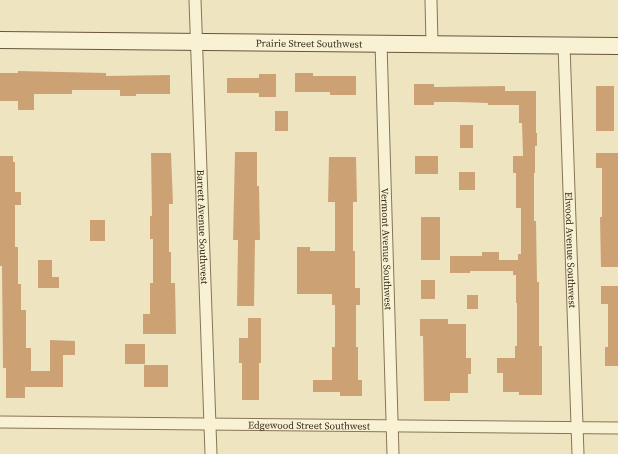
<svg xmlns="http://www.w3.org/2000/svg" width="618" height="454" font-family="'Source Serif 4',serif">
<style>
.building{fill:#cca275}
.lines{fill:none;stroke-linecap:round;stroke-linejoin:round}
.street-casing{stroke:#867558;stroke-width:13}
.secondary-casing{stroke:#68563b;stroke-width:18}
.street{stroke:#f9f1d3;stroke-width:11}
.secondary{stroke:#f9f1d3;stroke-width:16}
.labels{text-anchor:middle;stroke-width:4;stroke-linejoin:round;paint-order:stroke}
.street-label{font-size:10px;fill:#362b1c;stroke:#f5eecf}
</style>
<rect width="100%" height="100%" fill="#eee5c0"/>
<g class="building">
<polygon points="18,71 106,73 106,76 170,75 170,94 136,94 136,96 120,96 120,90 72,90 72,94 34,94 34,110 18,110 18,101 0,101 0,73 18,73"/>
<polygon points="295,73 313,73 313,76 356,76 356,95 330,95 330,92 295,92"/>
<polygon points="259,74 276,74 276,97 259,97 259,93 227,93 227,78 259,78"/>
<polygon points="414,84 434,84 434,87 505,86 505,91 536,91 536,133 537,133 537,146 535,146 535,173 534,173 534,221 536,221 537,282 539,282 539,346 542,346 542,395 519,395 519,392 503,392 503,373 497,373 497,358 515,358 515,346 517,346 517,303 516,303 516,275 513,275 513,271 470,271 470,273 450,273 450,256 482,256 482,252 499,252 499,260 518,260 518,254 521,254 521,208 516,208 516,173 513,173 513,156 523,156 522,123 519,123 519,105 488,105 488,103 457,102 434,102 434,105 414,105"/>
<rect x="596" y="86" width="18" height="45"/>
<rect x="275" y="111" width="13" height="20"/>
<rect x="460" y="125" width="13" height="23"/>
<polygon points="235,152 257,152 257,186 259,186 260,240 255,240 254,306 237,306 238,240 233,240"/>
<polygon points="151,153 171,153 173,204 169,204 169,252 171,252 171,283 175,283 176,334 143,334 143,314 150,314 150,283 153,283 153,239 150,239 150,216 152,216"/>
<polygon points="596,153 618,153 618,267 601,267 600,217 602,217 602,168 596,168"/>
<polygon points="0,156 13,156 13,162 15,162 15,192 21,192 21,205 15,205 15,247 18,247 18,284 21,284 21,310 26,310 26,348 31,348 31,371 50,371 50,340 75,341 75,355 63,355 63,387 25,387 25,398 6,398 6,368 3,368 2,266 0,266"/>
<rect x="415" y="156" width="23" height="18"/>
<polygon points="329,157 356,157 357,202 353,202 353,251 355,251 355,288 360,288 360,305 356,305 356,347 358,347 358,380 362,380 362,396 340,396 340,392 313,392 313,380 332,380 332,347 335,347 335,305 332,305 332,294 297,294 297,247 310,247 310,251 335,251 335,202 328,202"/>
<rect x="459" y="172" width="16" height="18"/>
<rect x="421" y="217" width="19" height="43"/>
<rect x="90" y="220" width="15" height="21"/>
<polygon points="38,260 52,260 52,277 59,277 59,288 38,288"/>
<rect x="421" y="280" width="14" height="19"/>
<polygon points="601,286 618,286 618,366 605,366 605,347 608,347 608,304 601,304"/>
<rect x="467" y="295" width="11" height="14"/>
<polygon points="248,318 261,318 261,363 259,363 259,400 242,400 242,363 239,363 239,338 248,338"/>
<polygon points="420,319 448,319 448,324 466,324 466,358 471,358 471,374 468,374 468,393 450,393 450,401 424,401 423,336 420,336"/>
<rect x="125" y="344" width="20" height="20"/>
<rect x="144" y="365" width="24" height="22"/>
</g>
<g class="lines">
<g class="street-casing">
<g id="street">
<path id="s1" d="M195,0L211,454"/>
<polyline points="431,0 432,44"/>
<path id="s2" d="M381,43L393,454"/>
<path id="s3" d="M564,45L578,454"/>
<path id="s4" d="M0,422L618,428"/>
</g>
</g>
<g class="secondary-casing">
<g id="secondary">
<path id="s5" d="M0,40L618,46"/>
</g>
</g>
<use href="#street" class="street"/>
<use href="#secondary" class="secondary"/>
</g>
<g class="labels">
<g class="street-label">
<text dy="4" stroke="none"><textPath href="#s5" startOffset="309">Prairie Street Southwest</textPath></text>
<text dy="4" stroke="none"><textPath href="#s1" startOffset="227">Barrett Avenue Southwest</textPath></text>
<text dy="4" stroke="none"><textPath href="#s2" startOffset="206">Vermont Avenue Southwest</textPath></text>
<text dy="4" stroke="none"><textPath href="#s3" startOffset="205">Elwood Avenue Southwest</textPath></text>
<text dy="4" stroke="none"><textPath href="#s4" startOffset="309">Edgewood Street Southwest</textPath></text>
</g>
</g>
</svg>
